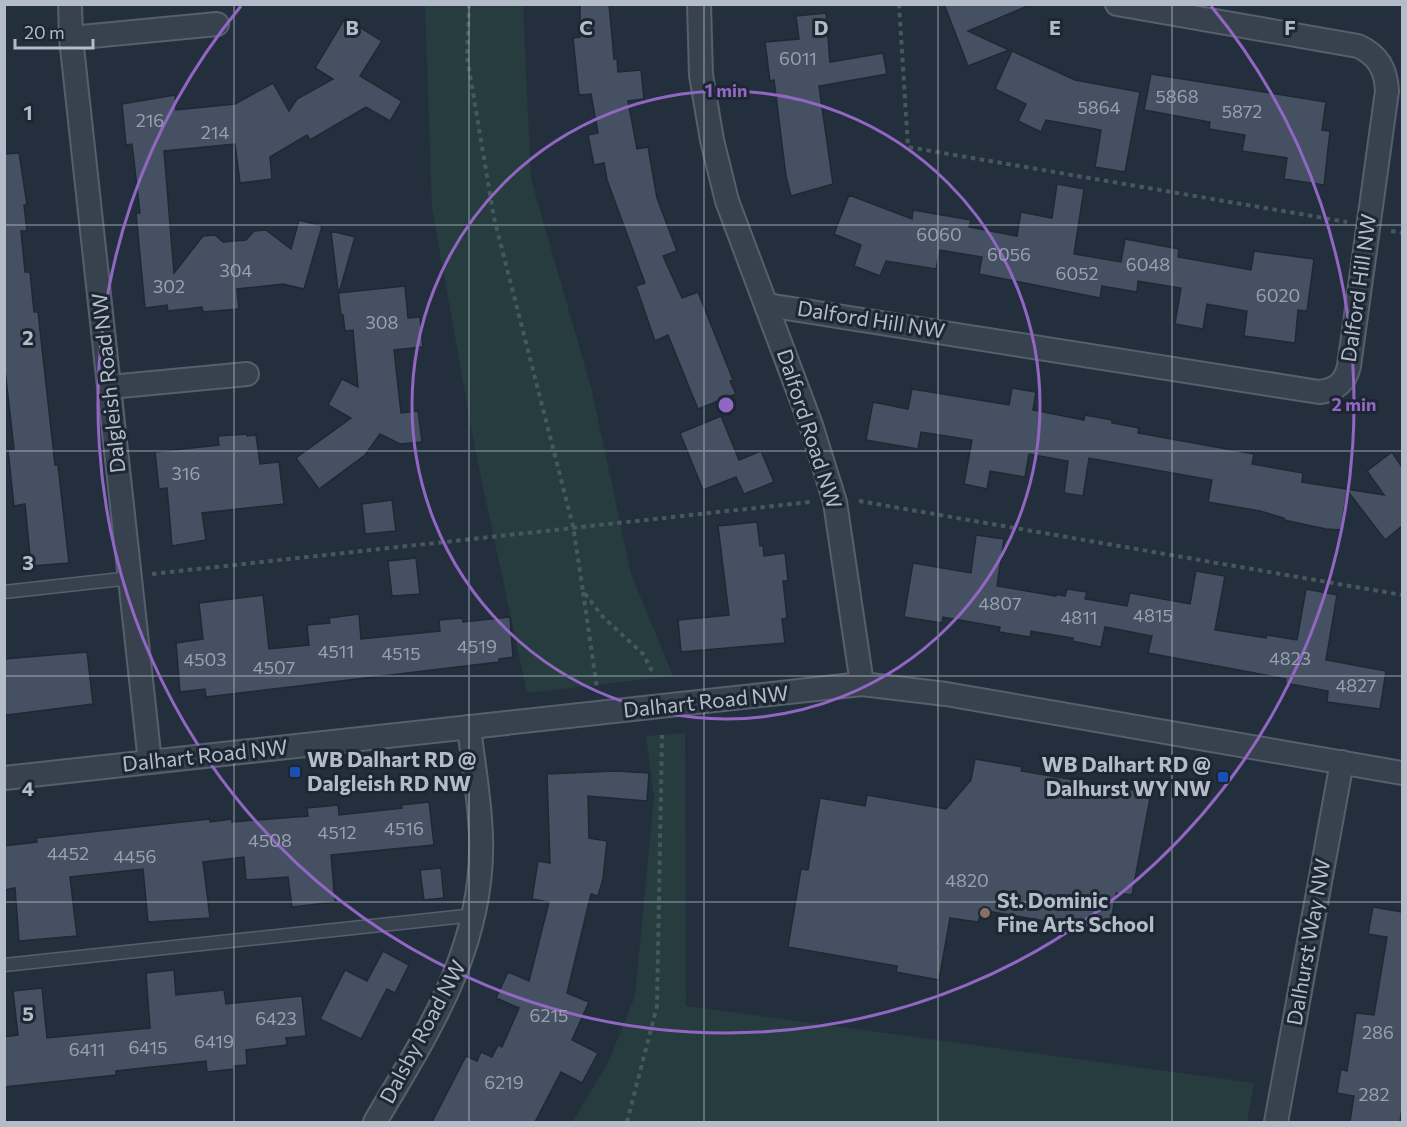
<svg xmlns="http://www.w3.org/2000/svg" width="1407" height="1127" font-family="Commissioner,sans-serif">
<style>
.park{fill:#263c3f}
.building{fill:#455162;stroke:#1f2835;stroke-width:1.5}
.lines{fill:none;stroke-linecap:round;stroke-linejoin:round}
.lane-casing{stroke:#565f6c;stroke-width:15}
.street-casing{stroke:#565f6c;stroke-width:26}
.path{stroke:#44595c;stroke-width:4;stroke-dasharray:4.5 4.5;stroke-linecap:butt}
.lane{stroke:#38414e;stroke-width:12}
.street{stroke:#38414e;stroke-width:22}
.grid{fill:none;stroke:#b4bcc9;stroke-width:1.5;stroke-opacity:0.55}
.ring{fill:none;stroke:#9266c3;stroke-width:3}
.transit-dot{fill:#1a4fb4;stroke:#1d2633;stroke-width:2}
.education-dot{fill:#8d6e63;stroke:#1d2633;stroke-width:2}
.labels{text-anchor:middle;stroke-width:6;stroke-linejoin:round;paint-order:stroke}
.number-label{font-size:18px;fill:#98a1af}
.street-label{font-size:21px;fill:#b4bcc9;stroke:#1d2633}
.poi-label{font-size:21px;font-weight:bold;fill:#b4bcc9;stroke:#1d2633;text-anchor:start}
.grid-label{font-size:20px;text-anchor:middle;font-weight:bold;fill:#b4bcc9;stroke:#1d2633;stroke-width:6;stroke-linejoin:round;paint-order:stroke}
.centre{fill:#9266c3;stroke:#1d2633;stroke-width:3}
.ring-label{font-size:18px;text-anchor:middle;font-weight:bold;fill:#9266c3;stroke:#1d2633;stroke-width:6;stroke-linejoin:round;paint-order:stroke}
</style>
<rect width="100%" height="100%" fill="#242f3e"/>
<g class="park">
<polygon points="425,5 523,5 531,179 592,391 631,574 673,676 527,693 475,449 432,208"/>
<polygon points="685,733 686,1006 1254,1083 1247,1122 572,1122 608,1063 635,996 654,798 646,736"/>
</g>
<g class="building">
<polygon points="580,4 609,4 614,59 617,59 618,72 641,70 644,99 628,101 637,149 648,147 657,198 677,251 663,256 682,298 698,292 733,380 730,381 736,394 698,409 668,335 655,341 636,286 645,283 607,180 604,163 594,165 588,135 598,133 591,94 579,95 573,38 580,37"/>
<polygon points="944,4 1030,4 1030,5 968,31 1009,50 968,66"/>
<polygon points="826,13 830,62 883,53 887,74 819,86 833,184 791,196 786,176 774,80 770,81 765,42 799,39 796,16"/>
<polygon points="345,18 382,41 360,76 402,101 390,121 366,107 310,140 307,135 270,157 272,179 240,183 235,144 164,151 174,273 203,236 215,235 223,242 246,240 254,231 266,230 291,249 299,220 322,226 304,289 283,284 237,289 239,309 203,312 202,307 168,311 167,305 145,308 136,213 140,213 132,144 126,145 122,104 175,95 176,110 235,104 273,83 289,111 297,99 333,79 315,68"/>
<polygon points="1012,51 1075,80 1140,92 1125,172 1095,167 1101,130 1046,120 1041,132 1018,121 1026,104 995,89"/>
<polygon points="1151,74 1326,102 1322,130 1330,131 1324,185 1284,179 1287,158 1242,151 1245,135 1209,129 1210,122 1144,110"/>
<polygon points="19,153 27,205 24,205 27,231 21,231 25,272 30,272 34,312 38,312 55,465 58,465 69,563 31,566 25,504 14,506 8,450 14,449 4,361 4,154"/>
<polygon points="1057,184 1084,189 1074,254 1121,262 1125,239 1179,249 1178,257 1251,270 1254,251 1314,259 1307,311 1298,310 1295,343 1244,336 1247,311 1207,304 1203,329 1175,324 1181,288 1138,281 1137,292 1102,286 1100,298 979,274 982,257 940,250 936,269 886,261 880,276 854,266 861,245 834,234 849,195 912,219 913,210 971,220 969,227 1017,236 1021,212 1052,218"/>
<polygon points="331,231 355,237 339,293 405,286 408,318 420,317 423,347 394,350 401,413 418,411 422,442 400,444 380,434 365,455 319,489 296,458 351,418 328,405 342,379 358,387 353,330 345,331 343,315 341,315"/>
<polygon points="1012,388 1036,392 1033,410 1084,420 1085,415 1112,420 1112,423 1139,428 1138,433 1254,454 1252,464 1303,473 1302,482 1384,495 1367,471 1392,452 1402,467 1402,526 1385,540 1347,490 1341,530 1326,529 1284,520 1284,518 1260,511 1208,502 1212,480 1089,458 1083,496 1064,493 1068,461 1029,454 1025,477 990,471 987,489 964,484 972,440 921,432 918,449 866,440 873,402 908,409 912,389 1009,405"/>
<polygon points="721,416 739,460 761,451 774,482 744,494 736,477 703,490 680,433"/>
<polygon points="247,434 247,436 256,435 260,464 279,462 284,504 202,513 206,540 172,546 167,488 159,489 155,452 219,445 218,436"/>
<polygon points="392,500 396,531 365,534 362,504"/>
<polygon points="757,522 760,546 763,545 764,556 785,553 788,581 783,581 787,618 782,619 785,643 681,652 678,620 729,615 718,526"/>
<polygon points="976,535 1004,539 997,586 1056,596 1056,594 1065,596 1067,589 1087,592 1085,599 1127,606 1130,593 1190,604 1196,571 1225,576 1215,630 1266,638 1267,635 1297,640 1306,589 1337,595 1326,660 1386,671 1380,709 1327,702 1328,691 1285,683 1286,679 1148,653 1152,636 1105,627 1101,647 1072,641 1073,638 1031,631 1030,637 999,632 1000,627 943,617 942,623 904,617 913,563 971,573"/>
<polygon points="416,558 420,594 392,596 388,561"/>
<polygon points="263,595 269,649 309,645 307,625 330,623 329,618 359,614 361,639 440,631 439,620 462,618 463,622 510,617 513,657 499,659 499,662 206,697 205,689 180,692 176,643 203,639 199,603"/>
<polygon points="87,652 93,704 7,715 4,712 4,659"/>
<polygon points="975,759 1022,767 1021,771 1151,793 1132,895 1116,893 1109,932 982,910 978,922 950,918 939,980 896,972 897,966 788,947 801,869 808,870 820,798 865,806 867,795 946,809 971,780"/>
<polygon points="615,771 649,773 647,801 588,796 589,838 607,841 603,879 598,896 591,894 567,993 589,1002 572,1040 598,1053 582,1083 561,1072 535,1122 432,1122 466,1056 477,1061 481,1052 492,1057 498,1045 502,1047 519,1008 496,998 508,972 529,981 549,902 532,899 538,861 550,863 547,774"/>
<polygon points="429,802 434,845 331,855 335,902 292,907 288,877 246,880 244,857 203,862 210,918 148,922 143,869 70,877 77,936 19,941 15,888 4,890 4,846 37,842 36,838 210,819 210,822 232,819 232,822 308,816 307,808 338,805 339,815 402,808 401,805"/>
<polygon points="441,868 444,898 424,900 420,870"/>
<polygon points="1373,907 1402,912 1402,1108 1400,1122 1350,1122 1354,1096 1337,1093 1341,1069 1347,1071 1356,1013 1374,1015 1387,937 1368,934"/>
<polygon points="383,951 409,965 395,993 387,989 361,1039 320,1019 345,970 367,981"/>
<polygon points="174,970 176,995 224,990 226,1004 302,996 306,1036 286,1038 287,1045 246,1050 247,1065 234,1066 234,1069 207,1072 206,1061 116,1071 116,1075 4,1087 4,1037 18,1035 13,991 42,988 47,1038 150,1028 146,973"/>
</g>
<g class="lines">
<g class="lane-casing">
<g id="lane">
<polyline points="4,592 131,578"/>
<polyline points="4,965 475,915"/>
</g>
</g>
<g class="street-casing">
<g id="street">
<polyline points="70,4 71,38 150,762"/>
<polyline points="699,4 701,75 712,140 727,201 811,425 835,502 862,684"/>
<polyline points="71,38 217,24"/>
<path d="M767,305L1319,392C1336,390 1345,383 1349,366L1387,91C1386,69 1378,55 1358,46L1117,4"/>
<polyline points="110,387 247,374"/>
<polyline points="4,778 862,684 946,694 1402,773"/>
<path d="M375,1122C428,1032 485,946 481,836C480,800 473,763 469,727"/>
<polyline points="1276,1122 1342,762"/>
</g>
</g>
<g class="path">
<polyline points="469,4 467,57 494,218 573,526 583,591 603,617 643,654 653,673"/>
<polyline points="899,4 908,147 1347,222"/>
<polyline points="1391,231 1402,233"/>
<polyline points="859,501 1402,595"/>
<polyline points="152,574 810,502"/>
<polyline points="583,592 597,688"/>
<polyline points="627,1122 657,1006 662,735"/>
</g>
<use href="#lane" class="lane"/>
<use href="#street" class="street"/>
</g>
<path class="grid" d="M234,4V1122M469,4V1122M704,4V1122M938,4V1122M1172,4V1122M4,225H1402M4,451H1402M4,676H1402M4,902H1402"/>
<g class="ring">
<circle cx="726" cy="405" r="314"/>
<path d="M1211 6A628 628 0 1 1 241 6"/>
</g>
<g class="transit-dot">
<rect x="289" y="766" width="12" height="12" rx="3"/>
<rect x="1217" y="771" width="12" height="12" rx="3"/>
</g>
<circle class="education-dot" cx="985" cy="913" r="6"/>
<g class="labels">
<g class="number-label">
<text x="798" y="65">6011</text>
<text x="1177" y="103">5868</text>
<text x="1099" y="114">5864</text>
<text x="1242" y="118">5872</text>
<text x="150" y="127">216</text>
<text x="215" y="139">214</text>
<text x="939" y="241">6060</text>
<text x="1009" y="261">6056</text>
<text x="1148" y="271">6048</text>
<text x="236" y="277">304</text>
<text x="1077" y="280">6052</text>
<text x="169" y="293">302</text>
<text x="1278" y="302">6020</text>
<text x="382" y="329">308</text>
<text x="186" y="480">316</text>
<text x="1000" y="610">4807</text>
<text x="1153" y="622">4815</text>
<text x="1079" y="624">4811</text>
<text x="477" y="653">4519</text>
<text x="336" y="658">4511</text>
<text x="401" y="660">4515</text>
<text x="1290" y="665">4823</text>
<text x="205" y="666">4503</text>
<text x="274" y="674">4507</text>
<text x="1356" y="692">4827</text>
<text x="404" y="835">4516</text>
<text x="337" y="839">4512</text>
<text x="270" y="847">4508</text>
<text x="68" y="860">4452</text>
<text x="135" y="863">4456</text>
<text x="967" y="887">4820</text>
<text x="549" y="1022">6215</text>
<text x="276" y="1025">6423</text>
<text x="1378" y="1039">286</text>
<text x="214" y="1048">6419</text>
<text x="148" y="1054">6415</text>
<text x="87" y="1056">6411</text>
<text x="504" y="1089">6219</text>
<text x="1374" y="1101">282</text>
</g>
<g class="street-label">
<text transform="translate(1359 288) rotate(-82)" y="7">Dalford Hill NW</text>
<text transform="translate(871 320) rotate(9)" y="7">Dalford Hill NW</text>
<text transform="translate(109 383) rotate(-96)" y="7">Dalgleish Road NW</text>
<text transform="translate(809 429) rotate(72)" y="7">Dalford Road NW</text>
<text transform="translate(706 702) rotate(-6)" y="7">Dalhart Road NW</text>
<text transform="translate(205 756) rotate(-6)" y="7">Dalhart Road NW</text>
<text transform="translate(1309 942) rotate(-80)" y="7">Dalhurst Way NW</text>
<text transform="translate(423 1032) rotate(-62)" y="7">Dalsby Road NW</text>
</g>
<g class="poi-label">
<text x="307" y="767">WB Dalhart RD @<tspan x="307" dy="24">Dalgleish RD NW</tspan></text>
<text x="1211" y="772" text-anchor="end">WB Dalhart RD @<tspan x="1211" dy="24">Dalhurst WY NW</tspan></text>
<text x="997" y="908">St. Dominic<tspan x="997" dy="24">Fine Arts School</tspan></text>
</g>
</g>
<g class="grid-label">
<text x="352" y="35">B</text>
<text x="586" y="35">C</text>
<text x="821" y="35">D</text>
<text x="1055" y="35">E</text>
<text x="1290" y="35">F</text>
<text x="28" y="120">1</text>
<text x="28" y="345">2</text>
<text x="28" y="570">3</text>
<text x="28" y="796">4</text>
<text x="28" y="1021">5</text>
</g>
<circle cx="726" cy="405" r="9" class="centre"/>
<g class="ring-label">
<text x="726" y="97">1 min</text>
<text x="1354" y="411">2 min</text>
</g>
<rect width="1407" height="1127" fill="none" stroke="#b4bcc9" stroke-width="12"/>
<path d="M15 39v9h78v-9" fill="none" stroke="#b4bcc9" stroke-width="3"/>
<text x="24" y="39" font-size="18" fill="#b4bcc9" stroke="#1d2633" stroke-width="4.5" paint-order="stroke">20 m</text>
</svg>
